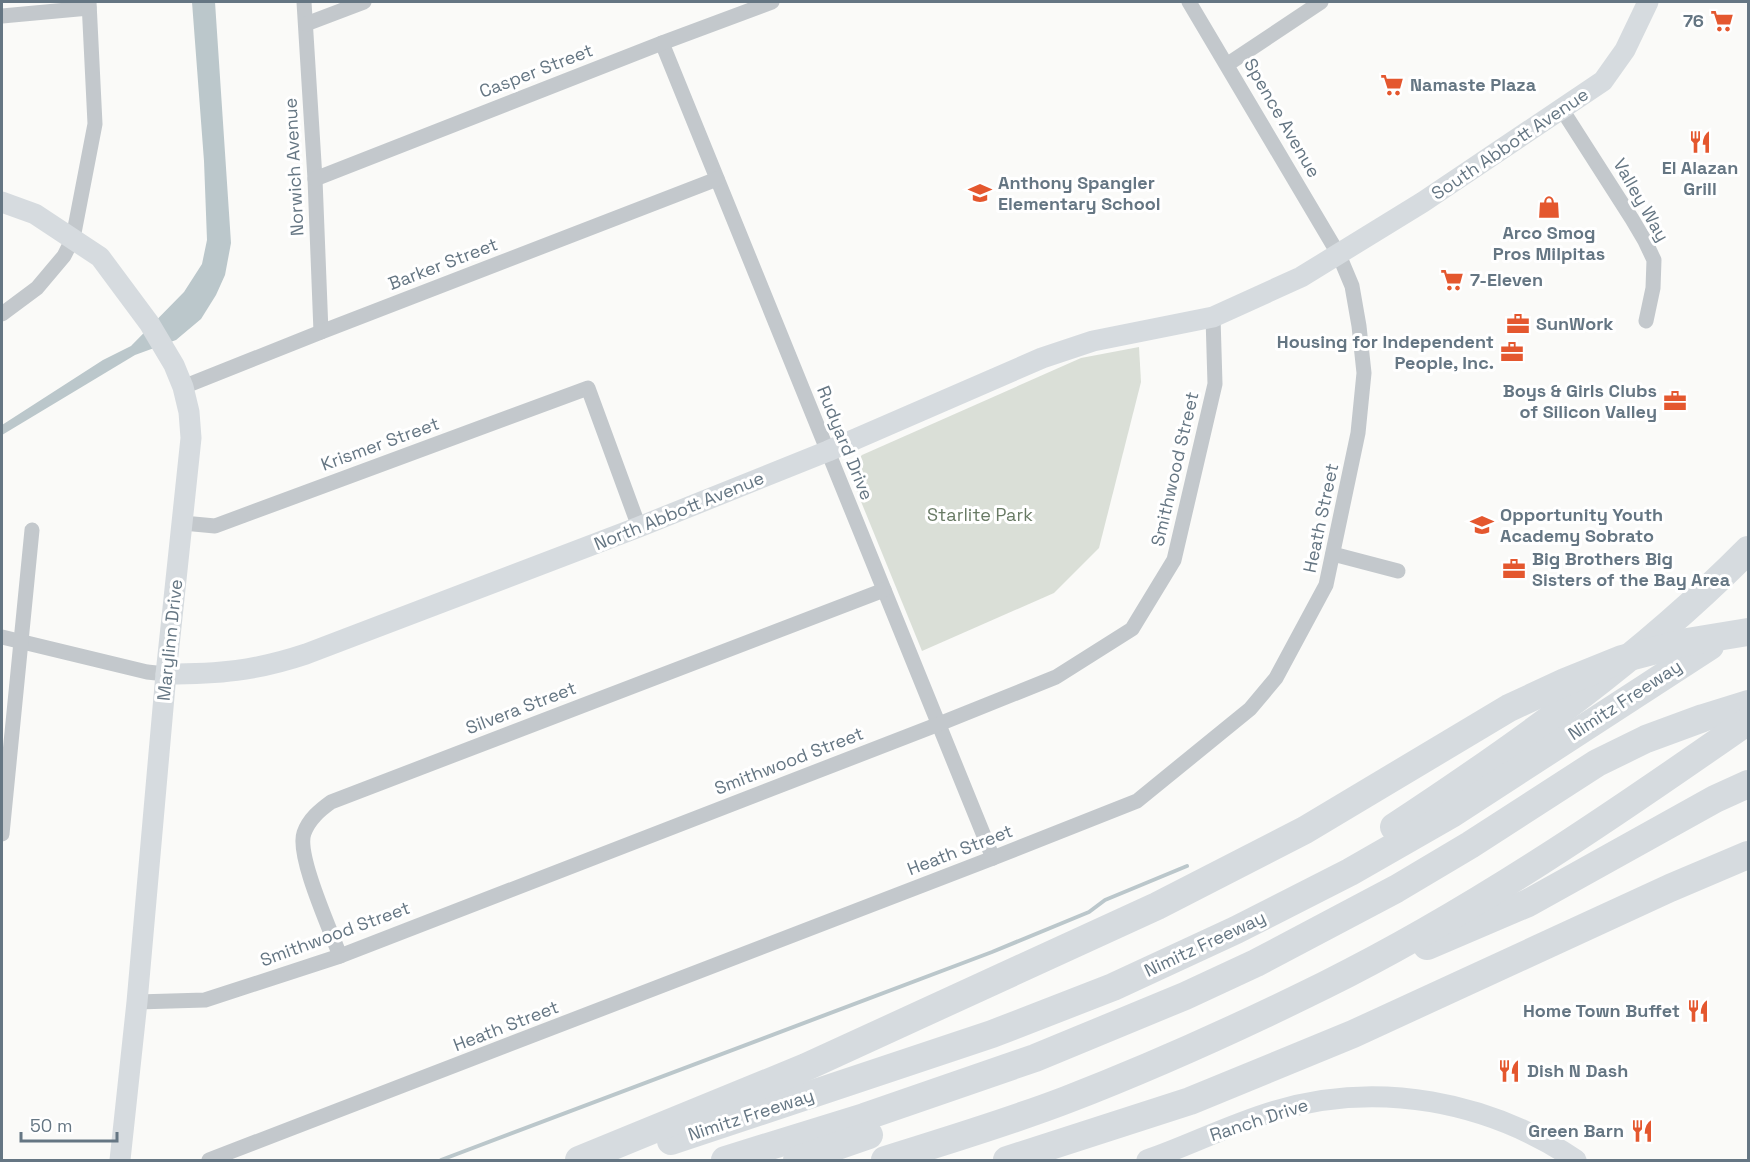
<svg xmlns="http://www.w3.org/2000/svg" width="1750" height="1162" font-family="'Space Grotesk',sans-serif">
<style>
.green{fill:#dadfd7}
.water{fill:#bbc7cb}
.lines{fill:none;stroke-linecap:round;stroke-linejoin:round}
.stream{stroke:#bbc7cb;stroke-width:4}
.street{stroke:#c3c8cc;stroke-width:15}
.secondary{stroke:#d6dbdf;stroke-width:21}
.highway{stroke:#d6dbdf;stroke-width:28}
.labels{text-anchor:middle;stroke-width:6;stroke-linejoin:round;paint-order:stroke}
.poi-label{font-size:18px;font-weight:bold;fill:#657683;stroke:#fff;text-anchor:start}
.street-label{font-size:18px;fill:#657683;stroke:#fff}
.park-label{font-size:18px;fill:#687a64;stroke:#fff}
</style>
<rect width="100%" height="100%" fill="#fafaf8"/>
<polygon class="green" points="1139,347 1141,382 1099,548 1054,593 922,651 851,477 852,465 862,455 1081,358"/>
<polygon class="water" points="192,2 215,2 231,243 225,275 216,295 201,319 176,340 135,355 2,435 2,425 103,360 131,346 184,292 202,264 207,240 204,161"/>
<g class="lines">
<polyline class="stream" points="441,1160 992,952 1089,912 1105,900 1187,866"/>
<g class="street">
<polyline points="304,2 315,179 321,332"/>
<polyline points="2,16 89,8"/>
<polyline points="306,24 364,2"/>
<polyline points="662,43 993,858"/>
<polyline points="1228,64 1321,2"/>
<polyline points="1561,108 1632,219 1645,241 1654,260 1653,288 1646,321"/>
<polyline points="315,179 662,43 772,2"/>
<polyline points="2,314 37,288 64,256 73,238 95,124 89,2"/>
<polyline points="183,387 321,332 717,179"/>
<polyline points="183,523 215,526 588,388 639,527"/>
<polyline points="1333,554 1398,571"/>
<polyline points="2,637 147,672 166,674"/>
<polyline points="2,834 32,530"/>
<path d="M340,956C331,931 296,855 304,833C309,819 320,810 331,802L884,590"/>
<polyline points="137,1002 205,1000 340,956 939,724 1056,677 1132,629 1174,560 1215,384 1213,317"/>
<polyline points="209,1160 993,858 1137,801 1250,709 1276,678 1326,585 1358,433 1364,373 1359,326 1352,286 1339,255 1189,2"/>
</g>
<g class="secondary">
<polyline points="2,202 35,214 100,257 149,323 174,365 183,387 189,412 191,438 166,674 137,1002 120,1160"/>
<path d="M166,674C219,674 255,671 306,654L639,527L828,451L1042,358L1093,341L1213,317L1301,277L1423,202L1603,81L1625,50L1648,2"/>
<path d="M1147,1160C1190,1145 1231,1124 1275,1111C1378,1080 1488,1101 1576,1160"/>
</g>
<g class="highway">
<path d="M1394,827C1520,744 1642,657 1748,550"/>
<polyline points="1427,946 1528,903 1715,799 1748,784"/>
<polyline points="671,1141 992,1034 1113,987 1236,930 1350,872 1453,813 1710,646"/>
<polyline points="579,1160 806,1067 1157,906 1305,830 1509,708 1565,682 1622,659 1687,642 1748,632"/>
<polyline points="725,1160 864,1117 1035,1058 1185,996 1256,963 1396,889 1470,845 1597,763 1646,739 1703,718 1748,704"/>
<polyline points="797,1160 869,1135"/>
<path d="M885,1160C945,1141 1006,1123 1066,1100C1154,1066 1240,1027 1325,985C1474,911 1612,816 1748,721"/>
<polyline points="1007,1160 1190,1101 1353,1034 1670,888 1748,855"/>
</g>
</g>
<defs>
<g id="supermarket-bare" transform="scale(1.8)"><path d="M-6-5.5h2.5l.6 2H6L4.5 2H-2.5L-4.4-4H-6ZM-1.5 3.2a1.3 1.3 0 1 0 .1 0ZM3 3.2a1.3 1.3 0 1 0 .1 0Z" fill="#e4572e" stroke="#fff" stroke-width="2.5" paint-order="stroke"/></g>
<g id="restaurant-bare" transform="scale(1.8)"><path d="M-5-6h1v4h1v-4h1v4h1v-4h1v5L-1.5 .5V6h-2V.5L-5-1ZM5-6V6H3V1.5H1.5Q1.5-4 5-6Z" fill="#e4572e" stroke="#fff" stroke-width="2.5" paint-order="stroke"/></g>
<g id="school-bare" transform="scale(1.8)"><path d="M0-5L7-2L0 1L-7-2ZM-4 1L0 2.5L4 1V4Q0 6-4 4Z" fill="#e4572e" stroke="#fff" stroke-width="2.5" paint-order="stroke"/></g>
<g id="shop-bare" transform="scale(1.8)"><path d="M-5-2.5h2.3a2.7 3.5 0 0 1 5.4 0H5L5.5 6h-11ZM-1.5-2.5h3a1.5 2.3 0 0 0-3 0Z" fill="#e4572e" stroke="#fff" stroke-width="2.5" paint-order="stroke"/></g>
<g id="office-bare" transform="scale(1.8)"><path d="M-6-3h4V-5.5h4V-3h4V5H-6ZM-1-4.5V-3h2v-1.5ZM-6 0V1H6V0Z" fill="#e4572e" stroke="#fff" stroke-width="2.5" paint-order="stroke"/></g>
</defs>
<g fill-rule="evenodd">
<use href="#supermarket-bare" x="1722" y="21"/>
<use href="#supermarket-bare" x="1392" y="85"/>
<use href="#restaurant-bare" x="1700" y="142"/>
<use href="#school-bare" x="980" y="193"/>
<use href="#shop-bare" x="1549" y="207"/>
<use href="#supermarket-bare" x="1452" y="280"/>
<use href="#office-bare" x="1518" y="324"/>
<use href="#office-bare" x="1512" y="352"/>
<use href="#office-bare" x="1675" y="401"/>
<use href="#school-bare" x="1482" y="525"/>
<use href="#office-bare" x="1514" y="569"/>
<use href="#restaurant-bare" x="1698" y="1011"/>
<use href="#restaurant-bare" x="1509" y="1071"/>
<use href="#restaurant-bare" x="1642" y="1131"/>
</g>
<g class="labels">
<g class="poi-label">
<text x="1704" y="27" text-anchor="end">76</text>
<text x="1410" y="91">Namaste Plaza</text>
<text x="1700" y="174" text-anchor="middle">El Alazan<tspan x="1700" dy="21">Grill</tspan></text>
<text x="998" y="189">Anthony Spangler<tspan x="998" dy="21">Elementary School</tspan></text>
<text x="1549" y="239" text-anchor="middle">Arco Smog<tspan x="1549" dy="21">Pros Milpitas</tspan></text>
<text x="1470" y="286">7-Eleven</text>
<text x="1536" y="330">SunWork</text>
<text x="1494" y="348" text-anchor="end">Housing for Independent<tspan x="1494" dy="21">People, Inc.</tspan></text>
<text x="1657" y="397" text-anchor="end">Boys &amp; Girls Clubs<tspan x="1657" dy="21">of Silicon Valley</tspan></text>
<text x="1500" y="521">Opportunity Youth<tspan x="1500" dy="21">Academy Sobrato</tspan></text>
<text x="1532" y="565">Big Brothers Big<tspan x="1532" dy="21">Sisters of the Bay Area</tspan></text>
<text x="1680" y="1017" text-anchor="end">Home Town Buffet</text>
<text x="1527" y="1077">Dish N Dash</text>
<text x="1624" y="1137" text-anchor="end">Green Barn</text>
</g>
<g class="street-label">
<text transform="translate(536 71) rotate(-21)" y="6">Casper Street</text>
<text transform="translate(1282 118) rotate(60)" y="6">Spence Avenue</text>
<text transform="translate(1510 144) rotate(-34)" y="6">South Abbott Avenue</text>
<text transform="translate(294 167) rotate(-93)" y="6">Norwich Avenue</text>
<text transform="translate(1641 200) rotate(60)" y="6">Valley Way</text>
<text transform="translate(443 264) rotate(-21)" y="6">Barker Street</text>
<text transform="translate(845 443) rotate(68)" y="6">Rudyard Drive</text>
<text transform="translate(380 444) rotate(-20)" y="6">Krismer Street</text>
<text transform="translate(1175 469) rotate(-77)" y="6">Smithwood Street</text>
<text transform="translate(679 511) rotate(-22)" y="6">North Abbott Avenue</text>
<text transform="translate(1321 518) rotate(-78)" y="6">Heath Street</text>
<text transform="translate(170 640) rotate(-84)" y="6">Marylinn Drive</text>
<text transform="translate(1625 700) rotate(-33)" y="6">Nimitz Freeway</text>
<text transform="translate(521 708) rotate(-21)" y="6">Silvera Street</text>
<text transform="translate(789 761) rotate(-21)" y="6">Smithwood Street</text>
<text transform="translate(960 850) rotate(-21)" y="6">Heath Street</text>
<text transform="translate(335 934) rotate(-20)" y="6">Smithwood Street</text>
<text transform="translate(1205 944) rotate(-25)" y="6">Nimitz Freeway</text>
<text transform="translate(506 1026) rotate(-21)" y="6">Heath Street</text>
<text transform="translate(751 1115) rotate(-18)" y="6">Nimitz Freeway</text>
<text transform="translate(1259 1120) rotate(-18)" y="6">Ranch Drive</text>
</g>
<g class="park-label">
<text x="980" y="521">Starlite Park</text>
</g>
</g>
<rect width="1750" height="1162" fill="none" stroke="#657683" stroke-width="6"/>
<path d="M21 1132v9h96v-9" fill="none" stroke="#657683" stroke-width="3"/>
<text x="30" y="1132" font-size="18" fill="#657683" stroke="#ffffff" stroke-width="4.5" paint-order="stroke">50 m</text>
</svg>
